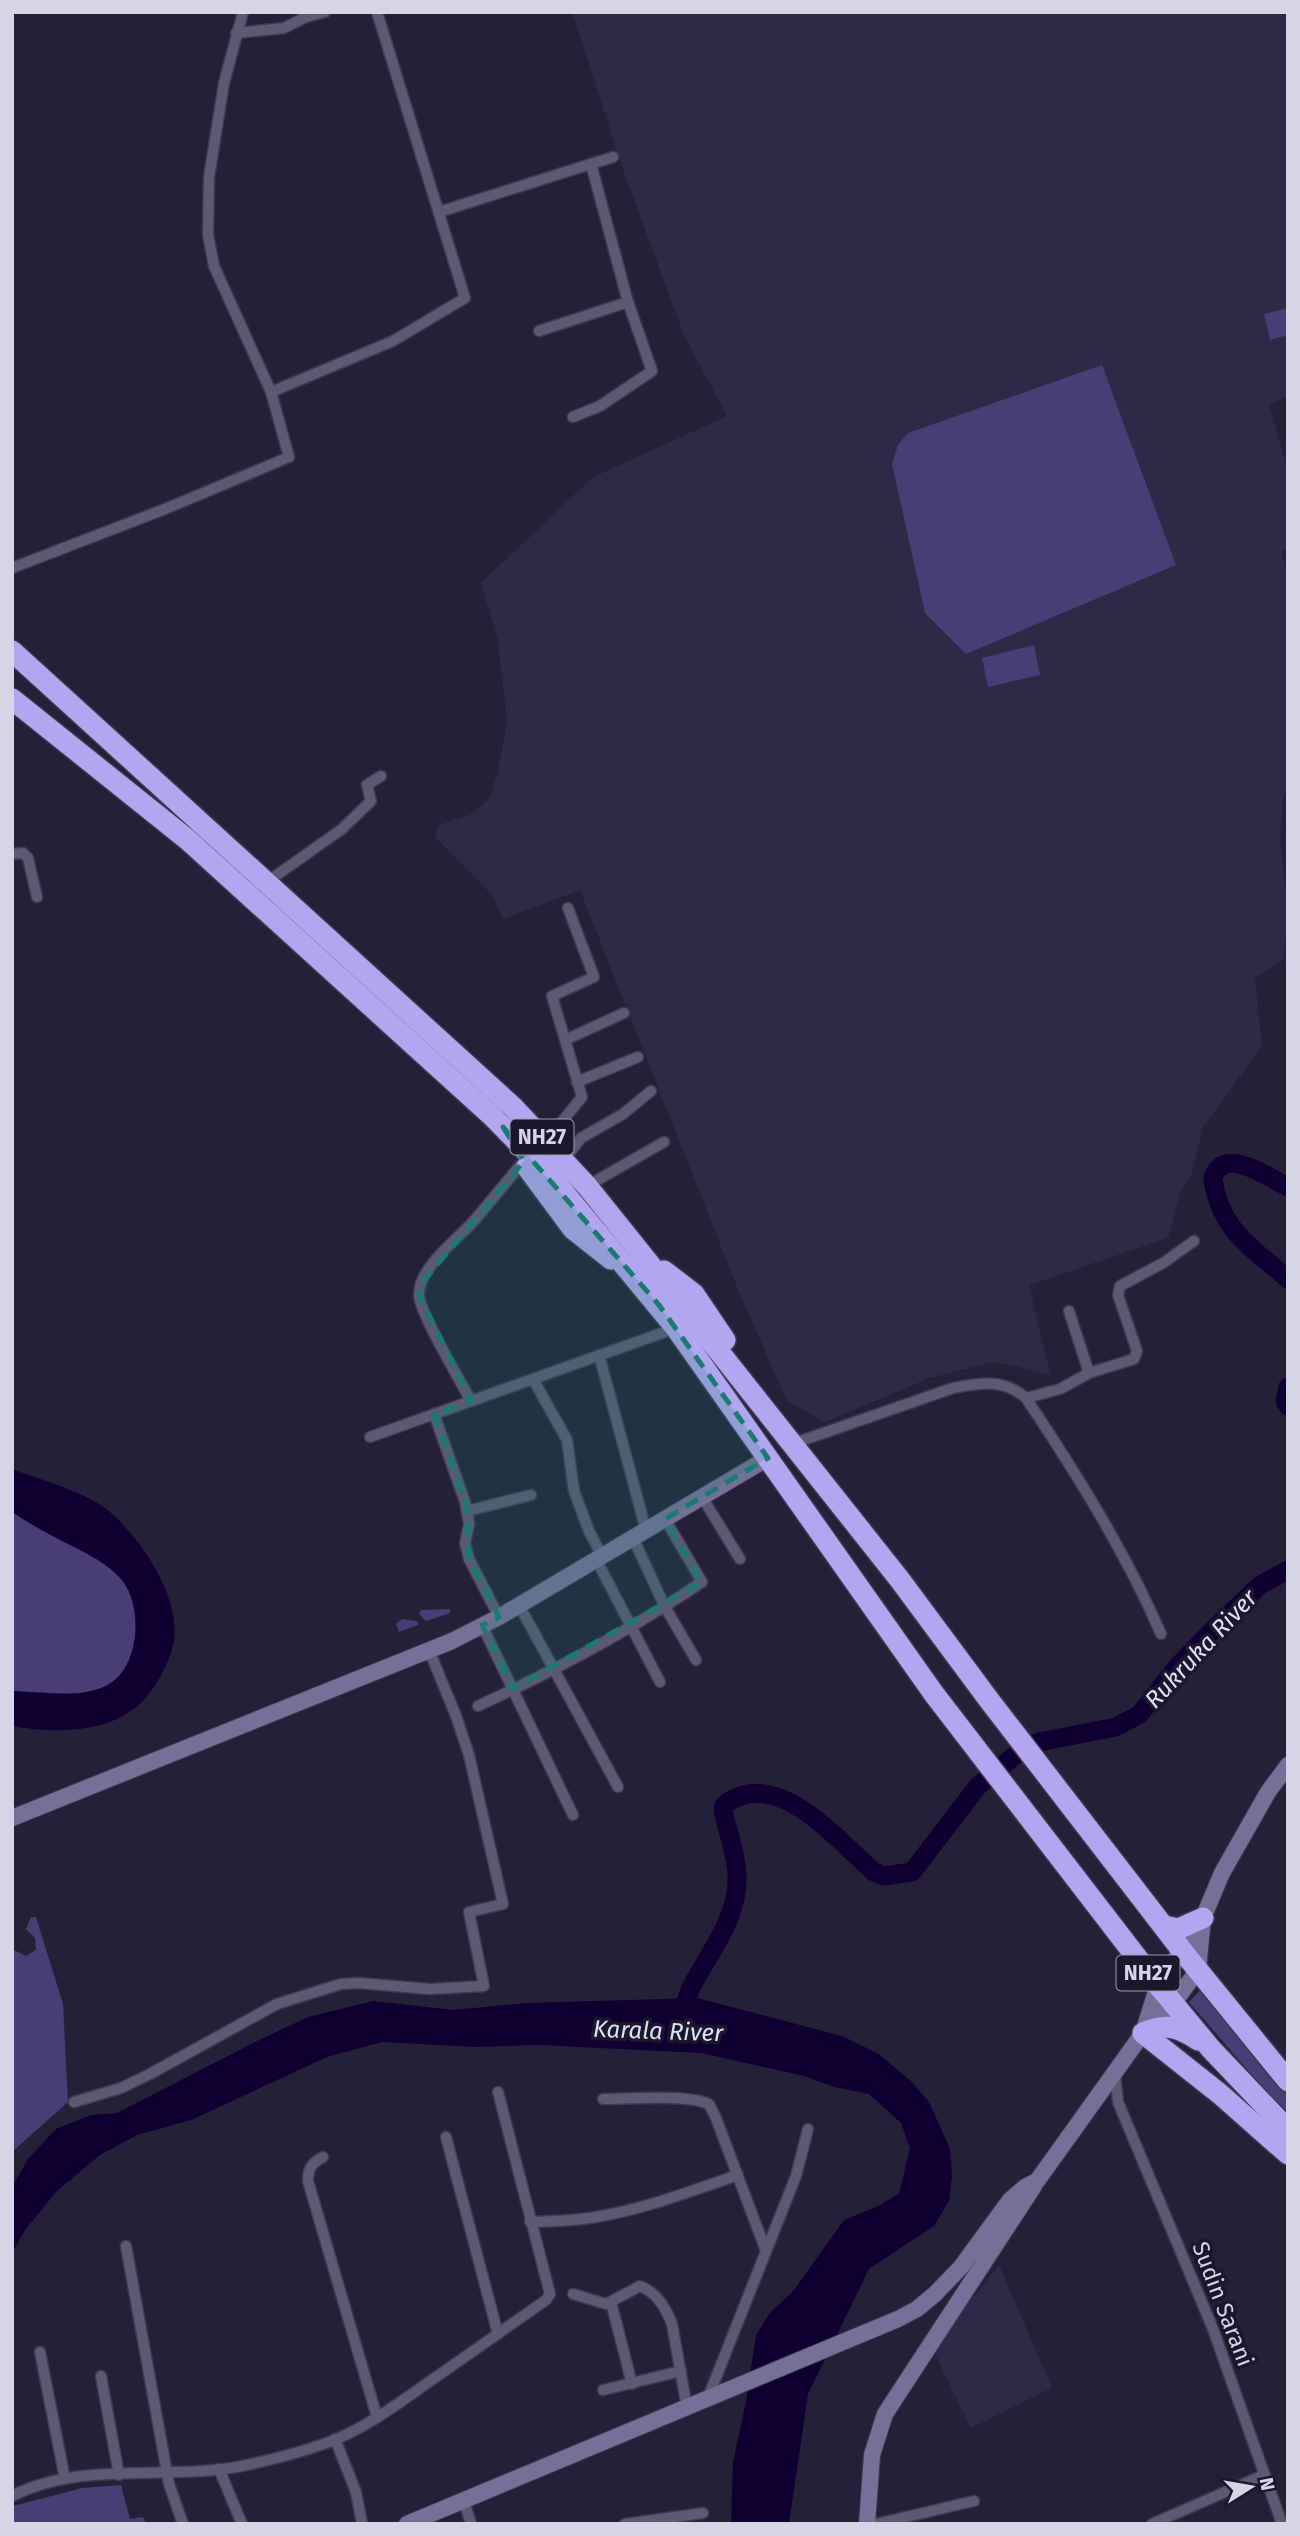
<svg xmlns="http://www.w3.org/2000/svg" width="1300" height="2536" font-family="'Fira Sans',sans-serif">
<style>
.built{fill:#2e2946}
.green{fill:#493d76}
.water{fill:#100032}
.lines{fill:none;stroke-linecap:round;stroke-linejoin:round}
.river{stroke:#100032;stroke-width:19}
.street-casing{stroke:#3e3a4e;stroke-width:13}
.secondary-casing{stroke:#3e3a4e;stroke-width:18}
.highway-casing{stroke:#3e3a4e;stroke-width:24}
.street{stroke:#5c5974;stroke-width:10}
.secondary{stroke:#767099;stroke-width:16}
.highway{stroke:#b1a6ef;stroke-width:21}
.marked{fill:#197b74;fill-opacity:0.2;stroke:#197b74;stroke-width:5;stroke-dasharray:14 9;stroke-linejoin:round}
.labels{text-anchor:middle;stroke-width:7;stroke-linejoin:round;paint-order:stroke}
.shield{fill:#1b172d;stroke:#9e9cae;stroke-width:2}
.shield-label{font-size:21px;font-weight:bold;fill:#d6d5e5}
.street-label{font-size:23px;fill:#d6d5e5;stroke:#1b172d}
.water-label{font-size:24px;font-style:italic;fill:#e1dff6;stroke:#1b172d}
</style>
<rect width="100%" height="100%" fill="#242038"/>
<g class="built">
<polygon points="572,12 1288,12 1288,396 1269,404 1288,471 1288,549 1281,551 1288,573 1288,786 1283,797 1280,841 1288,913 1283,960 1255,978 1262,1046 1203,1127 1191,1176 1180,1192 1168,1238 1029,1285 1051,1376 1008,1364 989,1363 930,1378 825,1422 787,1401 739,1292 580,890 503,919 492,895 435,837 439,825 472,814 490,798 498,771 507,722 498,641 481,583 593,477 727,416 683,333 624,172"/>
<polygon points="999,2265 1052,2388 971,2428 932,2348"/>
</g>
<g class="green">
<polygon points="1288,308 1288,335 1270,340 1264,314"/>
<polygon points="1102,365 1176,565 966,654 925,613 892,464 898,445 908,433"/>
<polygon points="1034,645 1040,675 988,687 982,658"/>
<path d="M12,1512C25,1520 37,1528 49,1534C74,1548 103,1558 122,1580C134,1595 137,1618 135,1636C126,1708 67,1693 12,1691Z"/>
<polygon points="450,1609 450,1613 426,1621 419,1614 421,1610"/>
<polygon points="402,1619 417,1621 418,1625 399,1632 396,1624"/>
<polygon points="31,1917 36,1917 63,2004 68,2102 12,2152 12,1949 26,1956 36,1950 35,1938 26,1929"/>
<polygon points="1202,1988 1288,2088 1288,2117 1189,2002"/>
<polygon points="121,2485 130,2519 143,2517 146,2524 12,2524 13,2506 82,2488"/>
</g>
<g class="water">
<path d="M12,1469C39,1479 88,1493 109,1511C141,1539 180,1596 174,1640C172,1653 167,1664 161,1675C151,1694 137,1710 117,1719C87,1733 44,1732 12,1726V1691C67,1693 126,1708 135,1636C137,1618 134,1595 122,1580C103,1558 74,1548 49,1534C37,1528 25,1520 12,1512Z"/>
<polygon points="697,1998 842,2036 879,2054 911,2081 929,2102 950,2149 952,2176 949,2201 934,2226 869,2269 808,2394 789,2524 731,2524 733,2462 746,2402 756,2335 770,2313 794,2290 844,2220 876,2207 899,2194 910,2148 901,2123 869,2094 834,2087 804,2076 701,2053 538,2045 475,2047 382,2042 327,2057 191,2120 137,2135 100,2155 56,2192 25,2230 12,2253 12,2187 28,2159 56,2129 91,2115 117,2113 255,2042 308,2017 373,2001 454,2010 525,2003"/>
</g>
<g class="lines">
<g class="river">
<path d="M1288,1187C1271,1179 1223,1144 1213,1178C1219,1229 1252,1248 1288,1279"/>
<polyline points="1288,1387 1285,1401 1288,1406"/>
<path d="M680,2021C684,2007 688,1992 695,1980C713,1948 739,1914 737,1875C736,1853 728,1833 723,1811L724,1805C776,1764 838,1841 874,1872L884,1876L912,1872L978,1786L1019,1752L1039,1742L1116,1727L1140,1714L1176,1668L1213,1630L1260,1585L1288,1570"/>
</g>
<g class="street-casing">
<g id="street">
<polyline points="243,12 224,83 209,177 208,235 214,266 271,392"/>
<polyline points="236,33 284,28 306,17 325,12"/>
<polyline points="439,212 613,157"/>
<polyline points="539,331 628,302"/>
<polyline points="573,417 600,406 652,371 628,302 591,164"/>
<polyline points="12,568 165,509 289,457 271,392 393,341 465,298 377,12"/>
<polyline points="12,854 23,853 28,858 37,897"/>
<polyline points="267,882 342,829 371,801 367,785 381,776"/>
<polyline points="565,1040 624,1013"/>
<polyline points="577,1082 638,1057"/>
<polyline points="546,1141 582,1097 552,996 594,977 568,908"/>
<polyline points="564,1160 581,1138 623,1114 651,1091"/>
<polyline points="587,1186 664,1142"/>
<polyline points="1069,1311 1089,1373"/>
<polyline points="599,1355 646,1530"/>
<polyline points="533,1379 567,1440 574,1491 589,1531 602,1556"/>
<path d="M1026,1398C1076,1473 1125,1551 1161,1634"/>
<path d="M471,1401C460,1380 420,1314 419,1295C418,1269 456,1240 472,1223C490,1202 507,1181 524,1161"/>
<polyline points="434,1414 465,1502 469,1524 465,1543 469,1559 499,1617"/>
<polyline points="370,1437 676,1328"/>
<path d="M792,1444L953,1388C981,1383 1003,1378 1026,1398L1060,1389L1089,1373L1134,1359L1137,1351L1118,1295L1120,1286L1163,1263L1194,1241"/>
<polyline points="702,1497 740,1559"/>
<polyline points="467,1511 531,1495"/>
<polyline points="633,1538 665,1607 696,1660"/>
<polyline points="596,1559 660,1682"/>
<polyline points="519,1605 618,1787"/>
<polyline points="482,1625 573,1815"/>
<path d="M478,1706C556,1670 631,1630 702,1582L665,1519"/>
<polyline points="1115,2074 1118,2102 1213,2329 1282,2524"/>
<path d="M603,2099C628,2099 688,2094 709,2104L716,2118L766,2251"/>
<polyline points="74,2102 121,2088 150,2074 277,2004 341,1984 359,1983 430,1989 484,1986 469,1912 503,1904 469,1755 456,1716 429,1650"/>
<polyline points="446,2137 498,2334"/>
<path d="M323,2157C312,2163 308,2168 308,2181L377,2417"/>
<path d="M530,2222C552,2221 574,2221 596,2217C645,2209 691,2191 738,2175"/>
<polyline points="126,2246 169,2484 183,2524"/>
<path d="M573,2294L606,2304L640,2286C656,2292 666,2308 672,2324L687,2408"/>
<polyline points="611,2302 632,2384"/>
<polyline points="40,2352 65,2479"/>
<polyline points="101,2376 119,2475"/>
<polyline points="603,2390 681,2371"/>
<polyline points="707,2400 796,2176 808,2129"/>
<polyline points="335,2439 356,2492 362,2524"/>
<polyline points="219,2469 242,2524"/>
<path d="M12,2496C82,2460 167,2481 242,2466C275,2459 308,2451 339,2438C371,2424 400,2402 429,2382C468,2355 507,2327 546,2300L550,2294L498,2092"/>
<polyline points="464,2501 471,2524"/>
<polyline points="625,2524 703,2513"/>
<polyline points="876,2524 974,2501"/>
<polyline points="1152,2524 1264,2475"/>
</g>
</g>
<g class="secondary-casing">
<g id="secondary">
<polyline points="12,1818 452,1641 499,1617 768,1458"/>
<polyline points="1203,1918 1198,1970 1173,2004 1143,2033 1158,1985 1203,1918 1222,1873 1268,1792 1288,1765"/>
<polyline points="407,2524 898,2319 917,2309 935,2294 961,2267 1010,2200 1025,2187 1037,2181 1143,2033"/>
<polyline points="867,2524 872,2455 885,2414 1034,2186"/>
</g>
</g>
<g class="highway-casing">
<g id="highway">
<polyline points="12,651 513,1107 587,1186 656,1272 900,1580 989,1700 1184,1953 1288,2081"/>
<polyline points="12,699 188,840 492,1116 547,1172 676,1328 934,1694 1158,1985 1211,2049 1288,2130"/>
<polyline points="527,1167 573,1229 611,1259"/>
<polyline points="664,1271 694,1294 725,1340"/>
<polyline points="1164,1926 1178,1929 1203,1918"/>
<path d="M1198,2040C1178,2026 1165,2023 1143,2033L1220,2094L1288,2154"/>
</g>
</g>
<use href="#street" class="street"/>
<use href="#secondary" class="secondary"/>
<use href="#highway" class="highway"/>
</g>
<path class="marked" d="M503,1127L659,1305L768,1458L665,1519L702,1582L513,1689L482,1625L499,1617L469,1559L465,1502L434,1414L471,1401L419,1295L421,1284L524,1161Z"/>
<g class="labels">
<g class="shield">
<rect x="510.5" y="1119.5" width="63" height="35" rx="5"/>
<rect x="1116.5" y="1955.5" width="63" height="35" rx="5"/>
</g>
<g class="shield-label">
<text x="542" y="1144">NH27</text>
<text x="1148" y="1980">NH27</text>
</g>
<g class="street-label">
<text transform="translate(1223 2304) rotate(69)" y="8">Sudin Sarani</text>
</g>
<g class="water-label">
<text transform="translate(1201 1649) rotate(-47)" y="8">Rukruka River</text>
<text transform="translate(658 2031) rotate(2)" y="8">Karala River</text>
</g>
</g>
<rect width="1300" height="2536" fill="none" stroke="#d6d5e5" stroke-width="28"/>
<g transform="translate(1251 2487) rotate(79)" stroke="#1b172d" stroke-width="5" paint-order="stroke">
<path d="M0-5L12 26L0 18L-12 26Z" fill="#d6d5e5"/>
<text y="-10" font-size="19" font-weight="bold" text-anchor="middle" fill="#d6d5e5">N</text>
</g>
</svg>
